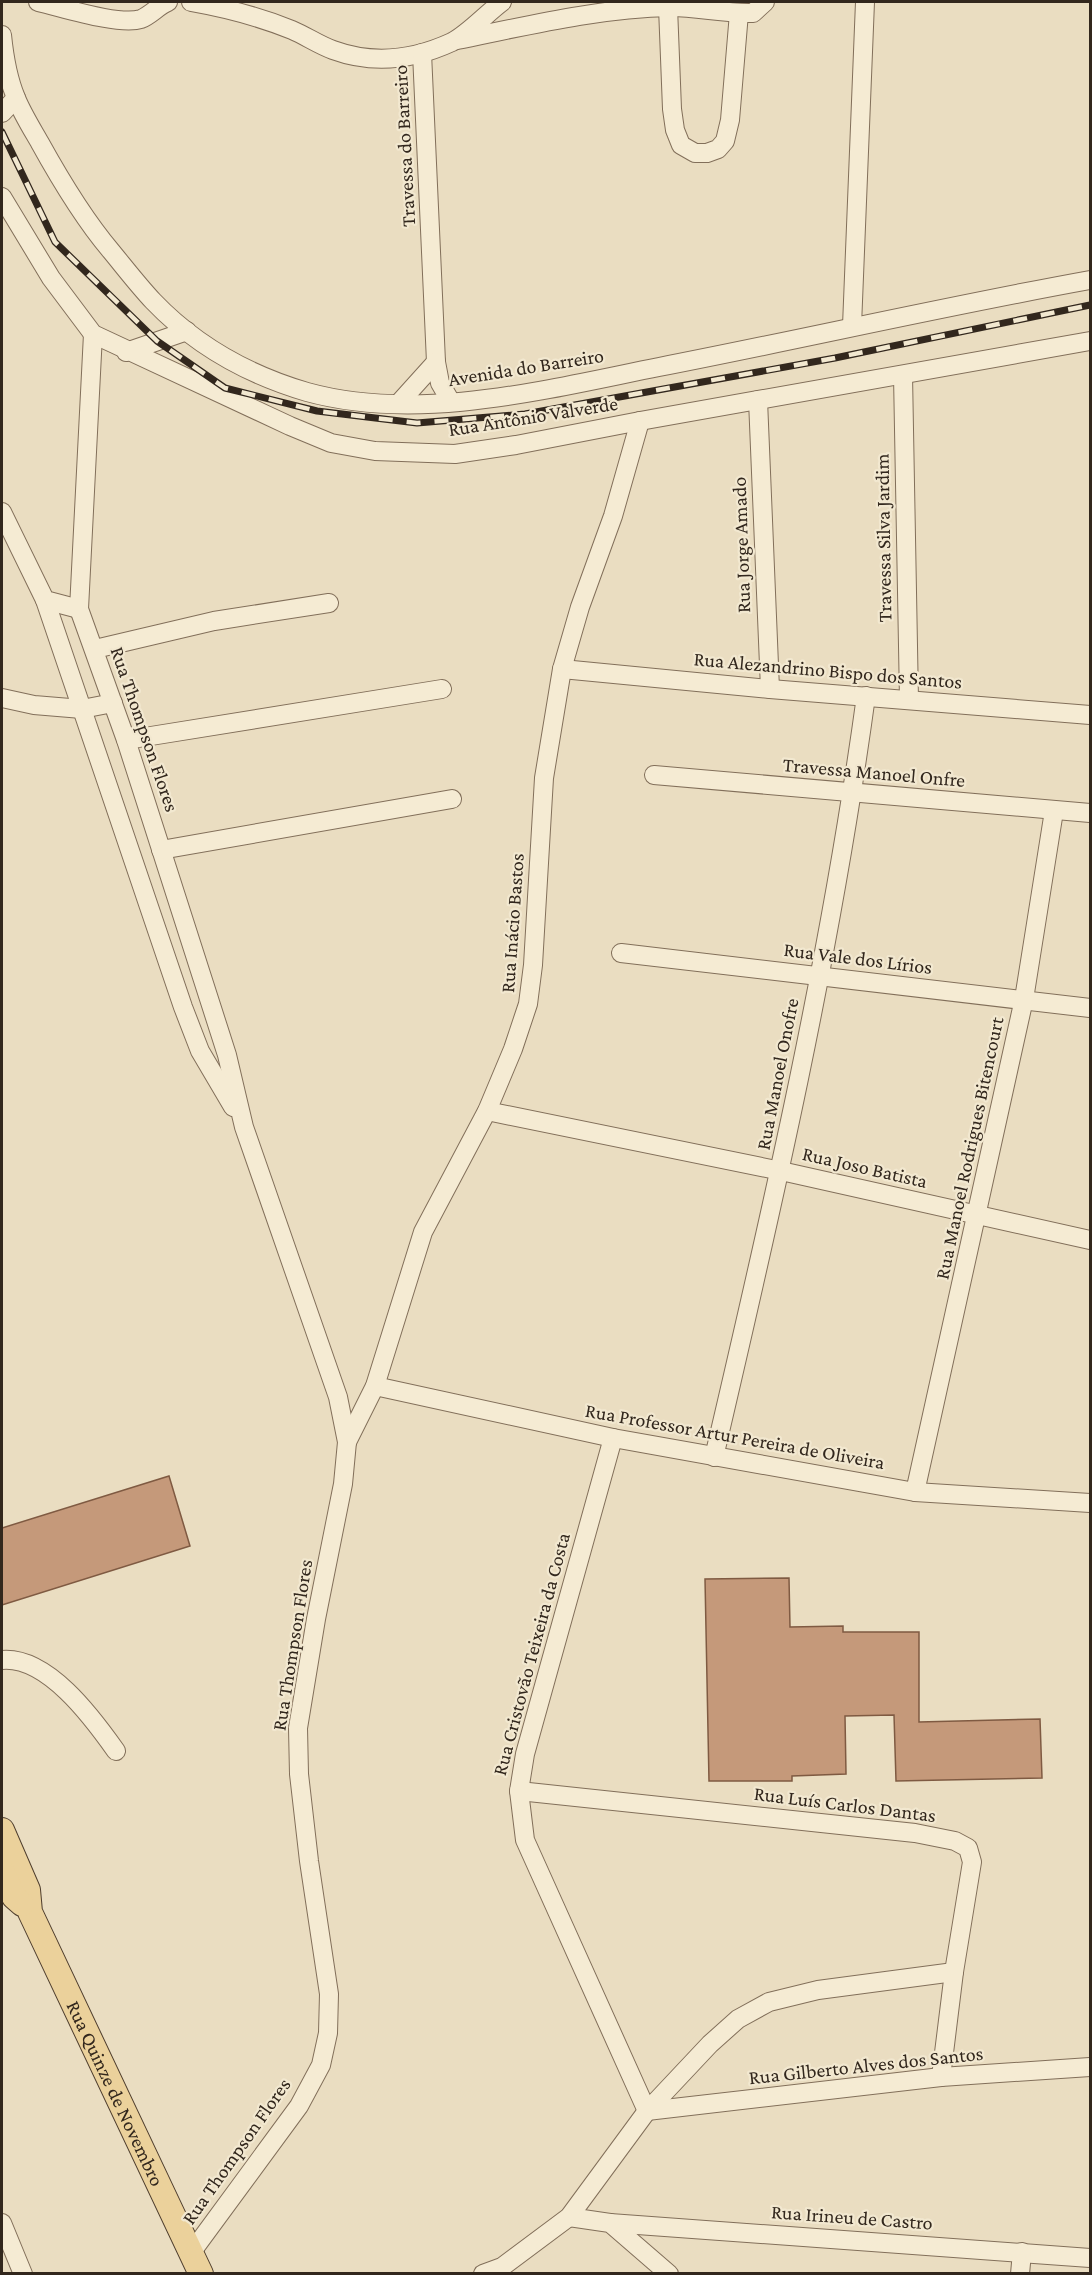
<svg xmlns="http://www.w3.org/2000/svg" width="1092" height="2275" font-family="'Crimson Pro',serif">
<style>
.building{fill:#c5997a;stroke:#7f5a42;stroke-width:1.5}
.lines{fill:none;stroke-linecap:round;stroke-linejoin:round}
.minor-casing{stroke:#826f5a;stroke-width:20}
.major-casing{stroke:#4f3e2e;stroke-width:26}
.minor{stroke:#f5ebd3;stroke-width:18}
.major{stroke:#ebd19b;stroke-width:24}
.rail-casing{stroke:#32271d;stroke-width:7}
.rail{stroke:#f2e8d0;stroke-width:4.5;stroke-dasharray:14;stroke-linecap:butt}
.labels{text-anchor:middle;stroke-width:4.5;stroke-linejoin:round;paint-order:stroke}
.street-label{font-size:20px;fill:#32271d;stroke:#f2e8d0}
</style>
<rect width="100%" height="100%" fill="#eaddc1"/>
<g class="building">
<polygon points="169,1476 190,1546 2,1605 2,1528"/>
<polygon points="789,1578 790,1627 843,1626 843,1632 919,1632 919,1722 1040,1719 1042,1778 896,1781 894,1715 845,1716 846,1774 792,1776 792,1781 709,1781 705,1579"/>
</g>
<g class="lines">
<g class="minor-casing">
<g id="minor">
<path d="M38,2C61,7 119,26 141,19C151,15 158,6 168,2"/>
<path d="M191,2C225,8 260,17 292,30C306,36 319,45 333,50C374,65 413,60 452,42C468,34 487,13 502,2"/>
<polyline points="668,7 672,109 675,130 681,145 695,153 707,153 718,149 725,141 730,120 739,13"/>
<path d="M2,35C4,55 8,79 16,98C22,113 32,129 40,143C61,181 83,218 111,251C125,268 138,285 153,301C195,345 249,375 307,392C419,423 548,389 659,367C803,339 946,306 1090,280"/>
<path d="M457,40C526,26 600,8 671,7C698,7 726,14 753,13L765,2"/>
<polyline points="422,53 436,362 440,383 451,402"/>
<polyline points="2,113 16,98"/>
<polyline points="2,197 51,278 93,334 290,426 331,443 375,451 455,454 516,445 640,421 1090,341"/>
<polyline points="852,326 865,2"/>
<polyline points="93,334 79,609 126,740 227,1055 244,1127 338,1397 347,1442 343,1484 316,1619 298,1728 299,1774 309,1861 329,1994 328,2033 321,2065 299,2106 191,2253"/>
<polyline points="126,352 187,331"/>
<polyline points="903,375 909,700"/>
<polyline points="758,400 770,689"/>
<polyline points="399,403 436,362"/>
<polyline points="2,512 45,600 79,609"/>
<polyline points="45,600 183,1007 200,1051 233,1107"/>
<polyline points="95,649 214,621 329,603"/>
<polyline points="562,669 770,689 1090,715"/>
<polyline points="2,698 34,705 82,709 113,703"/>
<polyline points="126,740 442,689"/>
<polyline points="654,775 1090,813"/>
<polyline points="161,850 452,799"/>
<polyline points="621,953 1090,1008"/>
<polyline points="487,1111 781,1171 1090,1240"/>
<polyline points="375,1386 613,1438 915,1492 1090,1503"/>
<polyline points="613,1438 525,1754 519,1791 525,1840 647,2111"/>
<polyline points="347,1442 375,1386 423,1232 487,1111 513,1049 528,1004 533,965 544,778 562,669 580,607 613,516 640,421"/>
<path d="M714,1457C773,1205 831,953 866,696"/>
<polyline points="915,1492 1024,999 1054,811"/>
<path d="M2,1660C47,1656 92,1717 116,1751"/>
<polyline points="519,1791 915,1833 955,1841 968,1848 972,1862 954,1972 941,2077"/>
<polyline points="647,2111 941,2077 1090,2067"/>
<polyline points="569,2217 610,2223 669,2274"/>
<polyline points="2,2223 23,2274"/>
<polyline points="610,2223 1090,2258"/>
<polyline points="483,2274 502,2267 569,2217 647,2111 710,2044 738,2019 769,2002 818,1990 954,1972"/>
<polyline points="1020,2274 1022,2252"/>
</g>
</g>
<g class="major-casing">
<g id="major">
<path id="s1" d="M2,1830L28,1890L30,1912L201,2274"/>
<polyline points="2,1871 14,1897 22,1904"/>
</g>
</g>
<use href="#minor" class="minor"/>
<use href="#major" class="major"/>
<g class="rail-casing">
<polyline id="rail" points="2,132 55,242 157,341 225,388 317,411 417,423 525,414 835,358 1090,305"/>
</g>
<use href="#rail" class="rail"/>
</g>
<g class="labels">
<g class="street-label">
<text transform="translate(404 146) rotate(-93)" y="7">Travessa do Barreiro</text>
<text transform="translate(526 367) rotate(-9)" y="7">Avenida do Barreiro</text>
<text transform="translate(533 416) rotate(-9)" y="7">Rua Antônio Valverde</text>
<text transform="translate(883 538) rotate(-91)" y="7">Travessa Silva Jardim</text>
<text transform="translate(741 545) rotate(-92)" y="7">Rua Jorge Amado</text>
<text transform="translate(828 670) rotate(5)" y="7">Rua Alezandrino Bispo dos Santos</text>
<text transform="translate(145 729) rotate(71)" y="7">Rua Thompson Flores</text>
<text transform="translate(874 772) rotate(5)" y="7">Travessa Manoel Onfre</text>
<text transform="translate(512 923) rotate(-86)" y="7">Rua Inácio Bastos</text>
<text transform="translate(858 958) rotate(7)" y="7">Rua Vale dos Lírios</text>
<text transform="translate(777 1074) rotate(-79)" y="7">Rua Manoel Onofre</text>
<text transform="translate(969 1148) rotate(-78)" y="7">Rua Manoel Rodrigues Bitencourt</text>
<text transform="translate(865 1167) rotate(13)" y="7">Rua Joso Batista</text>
<text transform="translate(735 1436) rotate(10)" y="7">Rua Professor Artur Pereira de Oliveira</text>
<text transform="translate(292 1645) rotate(-81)" y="7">Rua Thompson Flores</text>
<text transform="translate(531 1654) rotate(-75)" y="7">Rua Cristovão Teixeira da Costa</text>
<text transform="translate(845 1804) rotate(7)" y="7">Rua Luís Carlos Dantas</text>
<text transform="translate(866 2065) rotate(-6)" y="7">Rua Gilberto Alves dos Santos</text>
<text dy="7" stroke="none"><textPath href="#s1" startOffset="288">Rua Quinze de Novembro</textPath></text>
<text transform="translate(236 2151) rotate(-55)" y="7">Rua Thompson Flores</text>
<text transform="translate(852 2217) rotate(4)" y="7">Rua Irineu de Castro</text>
</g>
</g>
<rect width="1092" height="2275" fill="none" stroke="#32271d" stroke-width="6"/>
</svg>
